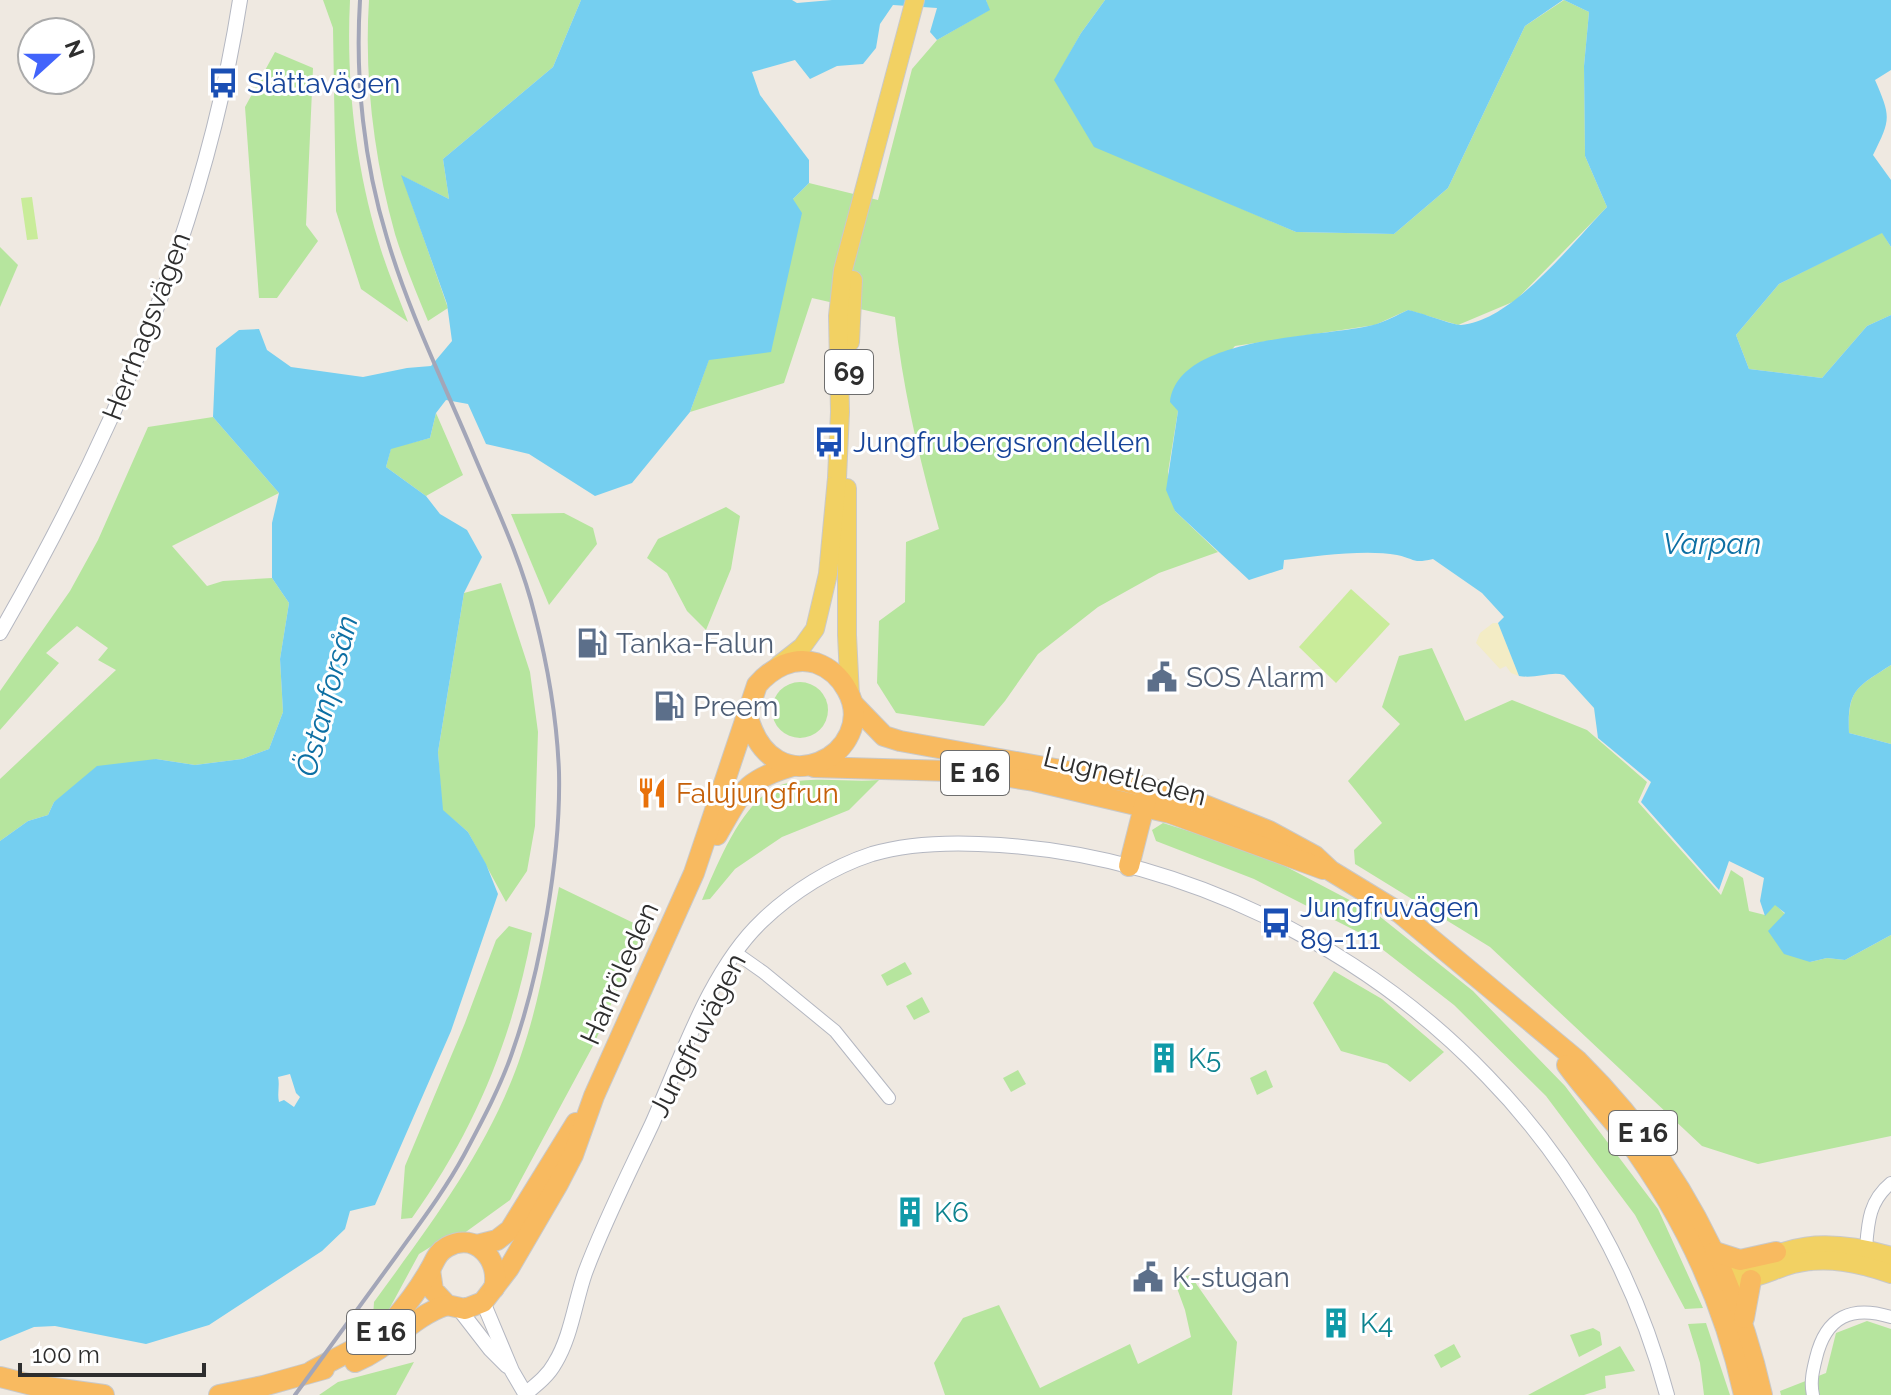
<svg xmlns="http://www.w3.org/2000/svg" width="1891" height="1395" font-family="Raleway,sans-serif">
<style>
.green{fill:#b6e59e}
.sand{fill:#f3ecc5}
.pitch{fill:#c9ec9a}
.water{fill:#75cff0;fill-rule:evenodd}
.lines{fill:none;stroke-linecap:round;stroke-linejoin:round}
.minor-casing{stroke:#b4b7c1;stroke-width:14}
.tertiary-casing{stroke:#b4b7c1;stroke-width:16}
.primary-casing{stroke:#c9c9c9;stroke-width:20}
.trunk-casing{stroke:#c9c9c9;stroke-width:22}
.minor{stroke:#fff;stroke-width:12}
.tertiary{stroke:#fff;stroke-width:14}
.primary{stroke:#f2d163;stroke-width:18}
.trunk{stroke:#f8ba60;stroke-width:20}
.rail{stroke:#a3a6b8;stroke-width:4}
.labels{text-anchor:middle;stroke-width:6;stroke-linejoin:round;paint-order:stroke}
.shield{fill:#fff;stroke:#6d6d6d;stroke-width:2}
.shield-label{font-size:26px;font-weight:bold;fill:#2e2e2e}
.transit-label{font-size:28px;fill:#164399;stroke:#fff;text-anchor:start}
.street-label{font-size:28px;fill:#2e2e2e;stroke:#fff}
.service-label{font-size:28px;fill:#4e5e75;stroke:#fff;text-anchor:start}
.food-label{font-size:28px;fill:#c56008;stroke:#fff;text-anchor:start}
.culture-label{font-size:28px;fill:#0d838f;stroke:#fff;text-anchor:start}
.water-label{font-size:30px;font-style:italic;fill:#0d6fa3;stroke:#fff}
</style>
<rect width="100%" height="100%" fill="#efe9e1"/>
<g class="green">
<path d="M323,0H350C346,79 355,164 378,240C386,268 398,295 408,322L361,289L336,211L333,28Z"/>
<path d="M369,0H581L553,67L443,159L449,199L402,176L448,308L428,321C416,292 404,263 395,234C374,159 364,78 369,0Z"/>
<path d="M986,0H1105L1081,33L1055,80L1182,183L1296,232L1394,234L1448,188L1525,26L1564,0L1589,12L1584,66L1585,156L1607,207L1515,301L1458,325L1408,310L1375,325L1235,346L1178,411L1168,472L1175,511L1218,552L1159,573L1098,607L1038,654L1005,701L984,726L896,713L877,683L879,621L905,602L906,542L939,529C919,458 903,390 895,317L812,298L784,383L690,412L709,359L793,199L809,183L878,200L912,69L937,40L989,10Z"/>
<polygon points="275,52 313,68 306,225 318,241 277,298 259,298 245,107"/>
<polygon points="1882,232 1891,247 1891,315 1867,326 1822,378 1749,369 1736,335 1779,284"/>
<polygon points="0,247 18,265 0,307"/>
<polygon points="436,413 463,475 426,496 386,467 391,448 430,438"/>
<polygon points="213,417 279,493 172,546 207,586 223,581 272,578 289,603 280,659 283,712 269,749 242,759 195,765 156,759 54,802 48,815 28,821 0,841 0,779 116,670 98,660 108,648 77,626 46,653 59,663 0,730 0,691 70,591 98,540 148,427"/>
<polygon points="726,507 740,516 731,569 706,630 687,611 667,573 647,558 658,539"/>
<polygon points="564,513 593,528 597,544 549,605 511,514"/>
<polygon points="501,583 530,672 538,732 535,826 527,871 506,902 468,832 442,810 438,752 464,593"/>
<polygon points="1432,648 1465,721 1512,700 1587,730 1647,782 1638,802 1721,895 1731,870 1743,878 1749,911 1765,915 1775,904 1785,914 1810,962 1827,958 1845,960 1891,935 1891,1136 1758,1164 1702,1146 1490,947 1355,864 1354,850 1382,823 1348,781 1400,724 1382,707 1399,656"/>
<path d="M1891,665V744L1849,733C1848,688 1856,688 1891,665Z"/>
<circle cx="800" cy="710" r="28"/>
<path d="M879,780L849,810L782,837L735,869L710,899L702,900C717,865 743,798 781,785C811,775 848,783 879,780Z"/>
<polygon points="1163,823 1262,854 1378,915 1473,991 1565,1086 1658,1209 1703,1308 1685,1309 1635,1215 1546,1096 1454,1005 1364,935 1254,879 1156,841 1152,830"/>
<path d="M559,887L644,928L594,1044L510,1200L463,1234L440,1241L419,1254L386,1315L379,1321L373,1317L374,1302C430,1225 490,1147 521,1055C540,1000 549,943 559,887Z"/>
<path d="M509,926L532,933C512,1040 475,1130 412,1218L401,1219L405,1166L465,1023L496,940Z"/>
<polygon points="905,962 912,974 887,986 881,975"/>
<polygon points="1334,971 1382,999 1444,1052 1410,1082 1387,1064 1341,1051 1313,1003"/>
<polygon points="922,997 930,1012 914,1020 906,1006"/>
<polygon points="1018,1070 1026,1084 1011,1092 1003,1078"/>
<polygon points="1266,1070 1273,1087 1257,1095 1250,1078"/>
<polygon points="1190,1275 1237,1342 1232,1395 945,1395 934,1363 963,1318 999,1305 1040,1388 1130,1344 1138,1364 1191,1337 1185,1310 1174,1280"/>
<polygon points="1867,1321 1891,1329 1891,1395 1781,1395 1780,1391 1826,1373 1836,1333"/>
<polygon points="1706,1323 1730,1395 1704,1395 1700,1363 1688,1324"/>
<polygon points="1593,1328 1600,1332 1602,1345 1579,1357 1570,1335"/>
<polygon points="1454,1344 1461,1357 1441,1368 1434,1355"/>
<polygon points="1620,1346 1635,1371 1605,1376 1606,1388 1584,1395 1528,1395"/>
<polygon points="414,1362 396,1395 319,1395 338,1382"/>
</g>
<polygon class="sand" points="1493,623 1498,623 1519,676 1511,673 1506,666 1500,669 1476,643 1480,633"/>
<g class="pitch">
<polygon points="32,197 38,239 27,240 21,198"/>
<polygon points="1351,589 1390,624 1336,683 1299,647"/>
</g>
<g class="water">
<path d="M581,0H792L797,3L832,0H986L990,10L937,40L930,32L937,8L893,5L880,24L876,48L863,64L837,66L810,79L795,60L752,72L760,95L809,160V183L793,199L802,213L771,352L709,360L690,412L632,483L595,496L529,454L486,444L468,404L446,400L436,413L430,438L391,449L386,467L426,496L440,514L467,530L482,557L464,593L438,752L443,810L468,832L486,864L498,894L451,1031L375,1205L350,1211L345,1229L322,1251L209,1325L146,1344L55,1326L34,1327L0,1341V841L28,821L48,815L54,802L97,766L156,759L195,765L242,759L269,749L283,712L280,659L289,603L272,578V523L279,493L213,417L216,348L239,330L259,329L267,350L291,367L363,377L407,368L431,366L452,341L447,304L401,175L449,199L443,159L553,67ZM290,1074L296,1093L300,1097L294,1107L284,1100L279,1102C277,1093 280,1085 278,1077Z"/>
<polygon points="1105,0 1563,0 1525,26 1448,188 1394,234 1296,232 1094,147 1054,80 1081,33"/>
<path d="M1564,0H1891V70L1875,80C1891,117 1891,119 1873,155L1891,180V247L1882,233L1779,284L1736,335L1749,369L1822,378L1867,326L1891,315V665C1857,687 1847,689 1849,733L1891,744V935L1845,960L1827,958L1810,962L1784,954L1768,931L1785,913L1775,905L1765,916L1760,901L1764,878L1729,861L1719,890L1641,802L1651,782L1598,738L1594,708L1564,675C1551,671 1536,679 1519,676L1498,623L1504,617L1482,593L1433,559C1412,564 1416,559 1397,555C1366,549 1316,556 1284,560L1283,569L1249,580L1175,511L1166,490L1178,411L1170,402C1178,334 1323,338 1373,325C1385,322 1397,315 1408,310C1420,312 1452,325 1461,325C1512,321 1572,243 1607,207L1585,156L1584,66L1589,12Z"/>
</g>
<g class="lines">
<g class="minor-casing">
<g id="minor">
<polyline points="736,953 763,972 835,1031 889,1098"/>
<path d="M1866,1248C1868,1222 1869,1201 1891,1183"/>
<path d="M1813,1395C1810,1382 1813,1370 1816,1358C1826,1316 1852,1305 1891,1317"/>
</g>
</g>
<g class="tertiary-casing">
<g id="tertiary">
<path d="M0,633C113,437 205,225 240,0"/>
<polyline points="483,1302 512,1371 526,1395"/>
<polyline points="459,1309 490,1349 507,1366"/>
<path d="M525,1394C536,1385 548,1376 555,1363C571,1337 575,1302 585,1273C604,1222 629,1173 652,1124C681,1059 710,970 762,921C792,892 832,867 872,854C912,842 959,842 1000,845C1182,857 1361,945 1487,1076C1574,1165 1635,1275 1667,1395"/>
</g>
</g>
<g class="primary-casing">
<g id="primary">
<polyline points="850,342 853,280"/>
<polyline points="847,488 847,635 850,696"/>
<polyline points="779,665 802,647 815,629 828,574 837,478 840,412 838,316 843,270 915,0"/>
<path d="M1728,1280C1783,1242 1826,1237 1891,1256"/>
<path d="M1739,1280C1758,1279 1774,1269 1793,1264C1827,1256 1859,1263 1891,1274"/>
</g>
</g>
<g class="trunk-casing">
<g id="trunk">
<path d="M853,704L884,736L900,741L1127,782L1187,798L1269,831L1315,856L1331,871L1400,913L1578,1061C1672,1154 1733,1266 1762,1395"/>
<polyline points="814,767 950,771 992,774 1034,781 1170,813 1323,869"/>
<path d="M717,835C742,792 744,780 793,766"/>
<polyline points="1129,866 1147,795"/>
<path d="M1567,1065C1585,1090 1606,1112 1625,1136C1682,1213 1724,1301 1744,1395"/>
<polyline points="477,1245 497,1240 510,1230 576,1123"/>
<polyline points="1715,1252 1740,1260 1776,1252"/>
<path d="M430,1270L433,1290L447,1305L465,1309L483,1302L509,1268L558,1184L573,1155L594,1096L694,873L757,685C772,668 793,656 816,663C830,668 840,677 847,690C882,752 771,813 747,713"/>
<polyline points="1744,1318 1751,1280"/>
<path d="M355,1362C392,1347 410,1317 447,1305"/>
<path d="M312,1371C339,1356 370,1344 392,1322C405,1307 419,1289 429,1271C435,1262 436,1253 447,1247C476,1231 501,1260 494,1288"/>
<polyline points="0,1377 32,1385 104,1395"/>
<polyline points="219,1395 263,1386 324,1369"/>
</g>
</g>
<use href="#minor" class="minor"/>
<use href="#tertiary" class="tertiary"/>
<use href="#primary" class="primary"/>
<use href="#trunk" class="trunk"/>
<path class="rail" d="M295,1395C329,1349 363,1302 397,1255C420,1223 445,1190 464,1155C481,1123 500,1088 512,1053C540,974 561,857 559,772C557,720 548,667 535,616C521,558 494,503 471,448C442,379 408,310 387,238C364,163 355,79 360,0"/>
</g>
<defs>
<g id="bus-bare" transform="scale(2.4)"><path d="M-5-6H5V4H4V6H2V4H-2V6H-4V4H-5ZM-3.5-4V0h7V-4ZM-3.5 1.2v1.5H-2V1.2ZM2 1.2v1.5H3.5V1.2Z" fill="#1a4fb4" stroke="#fff" stroke-width="2.5" paint-order="stroke"/></g>
<g id="fuel-bare" transform="scale(2.4)"><path d="M-5.5-6h7V0h2V4h1.3V-2.5L3-4.5l.8-.8L6-3V5H2.5V1h-1V6h-7ZM-4.2-4.7v3.2H.2V-4.7Z" fill="#5c6f8a" stroke="#fff" stroke-width="2.5" paint-order="stroke"/></g>
<g id="civic-bare" transform="scale(2.4)"><path d="M-.6-6.5H3V-4.5H.6V-3L4-1V1h2V6H-6V1h2V-1L-.6-3ZM-1.2 2.5V6h2.4V2.5Z" fill="#5c6f8a" stroke="#fff" stroke-width="2.5" paint-order="stroke"/></g>
<g id="restaurant-bare" transform="scale(2.4)"><path d="M-5-6h1v4h1v-4h1v4h1v-4h1v5L-1.5 .5V6h-2V.5L-5-1ZM5-6V6H3V1.5H1.5Q1.5-4 5-6Z" fill="#e8710a" stroke="#fff" stroke-width="2.5" paint-order="stroke"/></g>
<g id="building-bare" transform="scale(2.4)"><path d="M-4-6H4V6H1V3H-1V6H-4ZM-2.5-4.3h1.7v1.8h-1.7ZM.8-4.3h1.7v1.8H.8ZM-2.5-1h1.7V.8h-1.7ZM.8-1h1.7V.8H.8Z" fill="#0f9aa8" stroke="#fff" stroke-width="2.5" paint-order="stroke"/></g>
</defs>
<g fill-rule="evenodd">
<use href="#bus-bare" x="223" y="83"/>
<use href="#bus-bare" x="829" y="442"/>
<use href="#fuel-bare" x="592" y="643"/>
<use href="#civic-bare" x="1162" y="677"/>
<use href="#fuel-bare" x="669" y="706"/>
<use href="#restaurant-bare" x="652" y="793"/>
<use href="#bus-bare" x="1276" y="923"/>
<use href="#building-bare" x="1164" y="1058"/>
<use href="#building-bare" x="910" y="1212"/>
<use href="#civic-bare" x="1148" y="1277"/>
<use href="#building-bare" x="1336" y="1323"/>
</g>
<g class="labels">
<g class="shield">
<rect x="825" y="350" width="48" height="44" rx="6"/>
<rect x="941" y="751" width="68" height="44" rx="6"/>
<rect x="1609" y="1111" width="68" height="44" rx="6"/>
<rect x="347" y="1310" width="68" height="44" rx="6"/>
</g>
<g class="shield-label">
<text x="849" y="381">69</text>
<text x="975" y="782">E 16</text>
<text x="1643" y="1142">E 16</text>
<text x="381" y="1341">E 16</text>
</g>
<g class="transit-label">
<text x="247" y="93">Slättavägen</text>
<text x="853" y="452">Jungfrubergsrondellen</text>
<text x="1300" y="917">Jungfruvägen<tspan x="1300" dy="32">89-111</tspan></text>
</g>
<g class="street-label">
<text transform="translate(146 326) rotate(-69)" y="10">Herrhagsvägen</text>
<text transform="translate(1125 776) rotate(14)" y="10">Lugnetleden</text>
<text transform="translate(619 973) rotate(-66)" y="10">Hanröleden</text>
<text transform="translate(697 1035) rotate(-63)" y="10">Jungfruvägen</text>
</g>
<g class="service-label">
<text x="616" y="653">Tanka-Falun</text>
<text x="1186" y="687">SOS Alarm</text>
<text x="693" y="716">Preem</text>
<text x="1172" y="1287">K-stugan</text>
</g>
<g class="food-label">
<text x="676" y="803">Falujungfrun</text>
</g>
<g class="culture-label">
<text x="1188" y="1068">K5</text>
<text x="934" y="1222">K6</text>
<text x="1360" y="1333">K4</text>
</g>
<g class="water-label">
<text x="1712" y="554">Varpan</text>
<text transform="translate(327 696) rotate(-75)" y="10">Östanforsån</text>
</g>
</g>
<g transform="translate(56 56) rotate(69)"><circle r="38" fill="#ffffff" stroke="#ababab" stroke-width="2"/>
<path d="M0-6L14 30L0 20L-14 30Z" fill="#4264fb"/>
<text y="-12" font-size="22" font-weight="bold" text-anchor="middle" fill="#2e2e2e">N</text>
</g>
<path d="M20 1363v12h184v-12" fill="none" stroke="#2e2e2e" stroke-width="4"/>
<text x="32" y="1363" font-size="24" fill="#2e2e2e" stroke="#ffffff" stroke-width="6" paint-order="stroke">100 m</text>
</svg>
